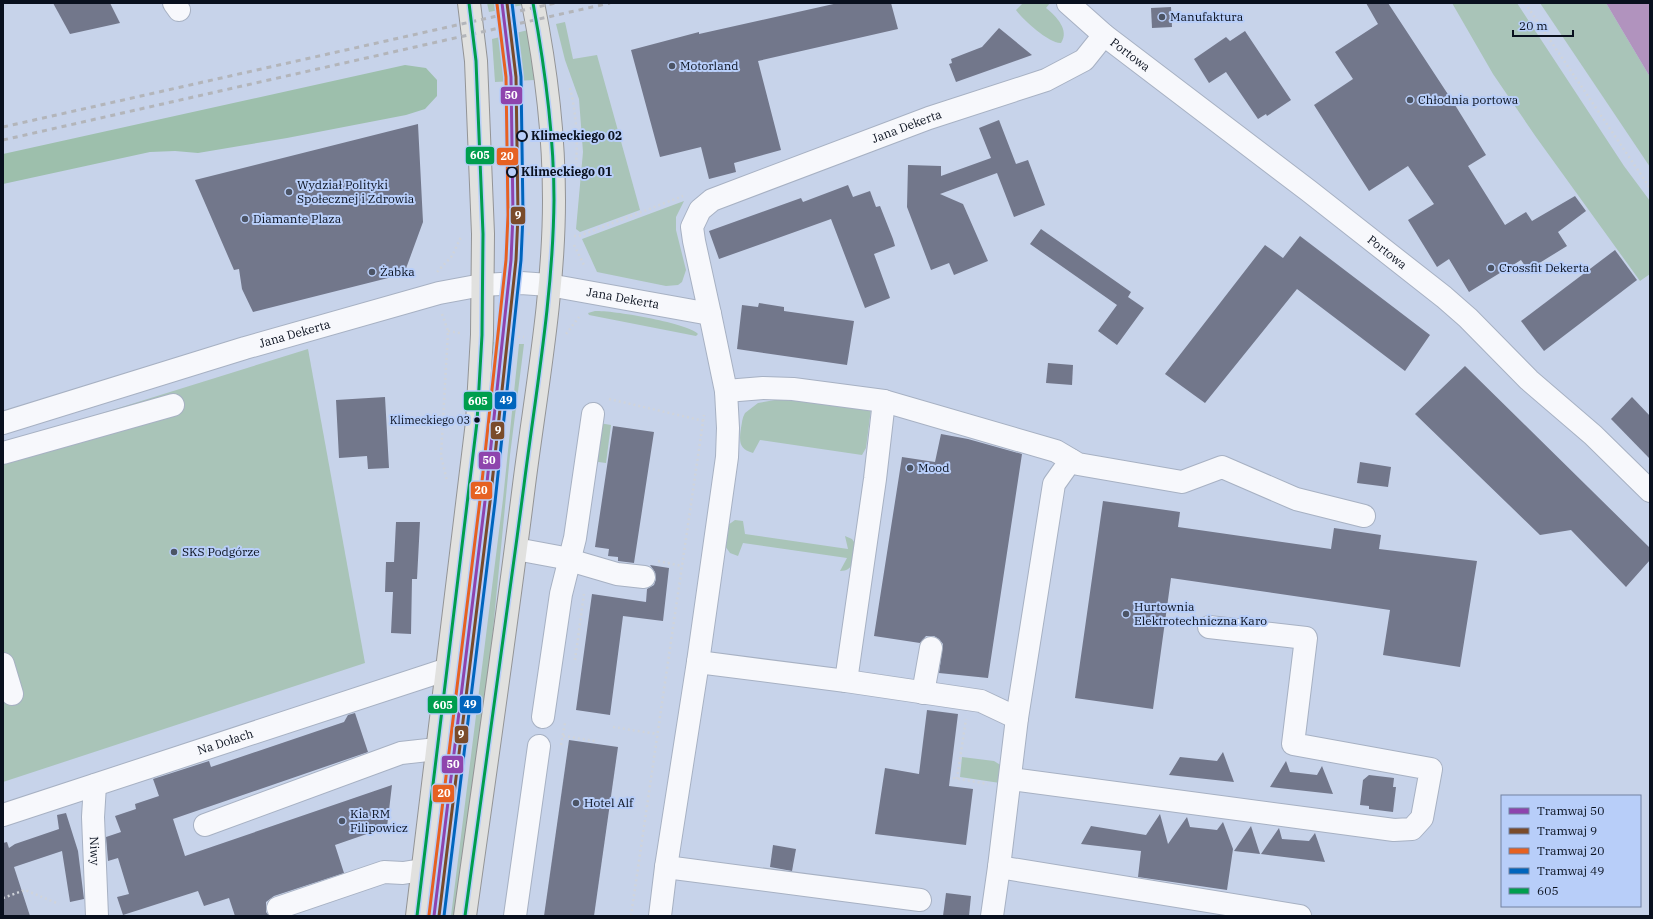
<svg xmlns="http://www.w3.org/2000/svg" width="1653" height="919" font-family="'IBM Plex Serif',serif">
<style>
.green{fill:#a9c4b8}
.forest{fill:#9dbfac}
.water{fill:#b193be}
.building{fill:#72778b}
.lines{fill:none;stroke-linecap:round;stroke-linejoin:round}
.minor-casing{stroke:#a7b1c3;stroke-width:24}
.major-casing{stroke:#939496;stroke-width:24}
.path{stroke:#d0d4db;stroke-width:2.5;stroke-dasharray:2 3;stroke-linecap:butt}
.minor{stroke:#f7f8fc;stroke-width:22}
.major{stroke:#e1e1df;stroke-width:22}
.rail{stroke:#b3b5ba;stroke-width:3;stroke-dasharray:5 5;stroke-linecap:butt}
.bus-1-casing{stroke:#b8cef9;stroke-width:6}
.bus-1{stroke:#009e4e;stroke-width:3}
.tram-1-casing{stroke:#b8cef9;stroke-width:6}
.tram-2-casing{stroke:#b8cef9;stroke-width:6}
.tram-3-casing{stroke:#b8cef9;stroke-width:6}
.tram-4-casing{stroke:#b8cef9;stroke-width:6}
.tram-1{stroke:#8e44ad;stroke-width:3}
.tram-2{stroke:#7a4b2a;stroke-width:3}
.tram-3{stroke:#e66122;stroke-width:3}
.tram-4{stroke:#0065bd;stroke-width:3}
.poi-dot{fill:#4c5465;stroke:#b8cef9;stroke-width:1.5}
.stop-dot{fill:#b8cef9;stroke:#09101e;stroke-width:2}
.bus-dot{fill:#09101e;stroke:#b8cef9;stroke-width:1.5}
.labels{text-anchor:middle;stroke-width:4;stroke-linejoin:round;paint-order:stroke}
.bus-label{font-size:11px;fill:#09101e;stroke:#b8cef9;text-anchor:end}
.poi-label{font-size:12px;fill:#09101e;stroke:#b8cef9;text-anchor:start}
.street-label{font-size:12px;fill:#09101e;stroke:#b8cef9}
.stop-label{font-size:12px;font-weight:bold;fill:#09101e;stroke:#b8cef9;text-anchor:start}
.line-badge{stroke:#b8cef9;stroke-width:1.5}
.badge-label{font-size:11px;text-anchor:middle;font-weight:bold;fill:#fff}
</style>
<rect width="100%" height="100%" fill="#c7d3ea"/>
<g class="green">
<polygon points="487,3 522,3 523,5 489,12"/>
<path d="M1023,3H1050L1046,8C1056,16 1070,30 1061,43C1050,44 1023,20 1016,10Z"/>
<polygon points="1452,3 1517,3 1624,166 1650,201 1650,274 1640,281 1536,137 1493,74"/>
<polygon points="1540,3 1606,3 1650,77 1650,167"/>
<polygon points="565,22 573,59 597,55 640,210 580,232 576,229 583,152 579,99 565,60 556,24"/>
<polygon points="528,30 535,80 495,82 492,39"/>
<polygon points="684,201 676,217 676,230 686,270 682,282 678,285 666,286 597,272 582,239"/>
<path d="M595,311C612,310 688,323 698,334L696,336L589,315L588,313Z"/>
<polygon points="491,342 497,342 484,471 461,652"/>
<polygon points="519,344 524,344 510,455 490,661 454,916 451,916 503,499"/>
<polygon points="308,349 365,663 3,782 3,444"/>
<path d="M792,397L871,409L866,448L862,455L760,440L753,453C739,449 739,442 741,428C742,423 742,418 745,413L758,403Z"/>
<polygon points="599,423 611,425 606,463 591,461"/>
<path d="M735,520L743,521L745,534L848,549L845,536L852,539L856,545C854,557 855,571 840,571L847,558L743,543L738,556L730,553L725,546L728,525Z"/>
<polygon points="462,654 429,916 428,916 461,655"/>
<polygon points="962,757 994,761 1002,766 1000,783 960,777"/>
</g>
<polygon class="forest" points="405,65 426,68 437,80 437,96 425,109 406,115 287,138 198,153 175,151 150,152 3,184 3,154"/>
<polygon class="water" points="1606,3 1650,3 1650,77"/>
<g class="building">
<polygon points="53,3 110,3 120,23 70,34"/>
<polygon points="838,3 891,3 898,29 758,61 781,150 734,163 736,172 709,179 701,147 660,157 631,50 699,32 699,34"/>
<polygon points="1366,3 1388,3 1455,105 1486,155 1468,166 1505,225 1526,212 1532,221 1575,196 1586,211 1558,232 1567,246 1528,270 1521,260 1469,292 1449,259 1437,267 1408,220 1434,204 1408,166 1369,191 1314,105 1353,79 1335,52 1378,24"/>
<polygon points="1171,7 1172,27 1152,28 1151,8"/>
<polygon points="999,28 1032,55 956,82 949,64 952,63 951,59 982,47"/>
<polygon points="1245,31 1291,100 1267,116 1266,114 1258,119 1226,72 1209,83 1194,59 1226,37 1230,41"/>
<polygon points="999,120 1016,164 1028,160 1045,205 1014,217 997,173 940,194 963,204 988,261 954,275 949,263 931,270 907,207 908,165 941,166 941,176 991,158 979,128"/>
<polygon points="418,124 423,222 404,274 253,312 242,289 239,269 234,270 195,180"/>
<polygon points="848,185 853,197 870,191 876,207 880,206 893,239 895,246 874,254 890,298 865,308 831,219 719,259 709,231 801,198 803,202"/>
<polygon points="1041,229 1131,292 1128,297 1144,308 1117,345 1098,331 1117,305 1030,244"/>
<polygon points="1300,236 1430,335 1405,371 1297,289 1205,403 1165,374 1265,245 1283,258"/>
<polygon points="1615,250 1637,280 1544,351 1521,321"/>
<polygon points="759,303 784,307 784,311 854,321 847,365 737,349 742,305 758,307"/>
<polygon points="1048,363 1073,365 1072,385 1046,383"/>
<polygon points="1465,366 1650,548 1650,560 1626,587 1571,530 1540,535 1415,414"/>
<polygon points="385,397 389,468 368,469 367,456 339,458 336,400"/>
<polygon points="1632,397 1650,416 1650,459 1611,419"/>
<polygon points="613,426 654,432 634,563 618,561 618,557 608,556 609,549 595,547"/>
<polygon points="941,434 968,439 1022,454 988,678 939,673 943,644 939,639 934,636 926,636 920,643 874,636 902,457 935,462"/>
<polygon points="1360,462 1391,467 1388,487 1357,483"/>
<polygon points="1103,501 1180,512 1178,527 1331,549 1334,528 1381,535 1379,549 1477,561 1460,667 1383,655 1390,610 1171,578 1153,709 1075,698"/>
<polygon points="396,522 420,522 417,579 412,579 411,634 391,633 393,592 385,592 386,562 394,562"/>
<polygon points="650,565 669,568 663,621 623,616 610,715 576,710 592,594 646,602 647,589 654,585 656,579 655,572"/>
<polygon points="927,710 958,714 949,786 973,789 966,845 875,834 885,768 919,774"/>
<polygon points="355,713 368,752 173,819 185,856 392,785 387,827 335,845 344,873 274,896 266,902 266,912 269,916 235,916 229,898 204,906 198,891 123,915 117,897 129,894 118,858 108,861 106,837 121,832 115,816 136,809 135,804 159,796 153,779 209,761 211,767 344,722 348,715"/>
<polygon points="569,740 618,747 594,916 544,916"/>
<polygon points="1223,752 1234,782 1169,775 1180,757 1217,761"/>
<polygon points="1286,761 1290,772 1317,775 1322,766 1333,794 1270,787"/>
<polygon points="1369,775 1394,778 1393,787 1396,787 1393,812 1369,809 1369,806 1360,805 1363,780"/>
<polygon points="66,813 78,851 84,899 70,902 62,851 14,867 30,916 3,916 3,843 7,842 9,848 15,844 59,829 57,815"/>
<polygon points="1160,814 1168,844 1187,817 1190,827 1217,830 1223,822 1233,849 1227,890 1138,877 1141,851 1081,844 1091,826 1146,835"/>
<polygon points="1251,826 1260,854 1234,851"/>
<polygon points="1279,828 1282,839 1309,841 1315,833 1325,862 1261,854"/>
<polygon points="773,845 796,849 792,871 770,867"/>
<polygon points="946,893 971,896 969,916 943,916"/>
</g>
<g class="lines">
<g class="minor-casing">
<g id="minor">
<polyline points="174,3 179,10"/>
<path id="s1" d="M1068,3L1104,35L1309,191L1444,297L1468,318L1529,380L1593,435L1650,491"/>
<polyline points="726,391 763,388 793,389 884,401 1056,451 1078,464 1182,482 1222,467 1296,499 1364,516"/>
<path id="s2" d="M3,423L245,348L439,293L482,285L521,283L549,285L710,314L694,241L692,227L700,210L712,200L929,118L1046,80L1084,60L1104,35"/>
<polyline points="3,453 173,405"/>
<polyline points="516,549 559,557 617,574 644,577"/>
<polyline points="698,662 846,681 875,479 884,401"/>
<polyline points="3,664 12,694"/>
<polyline points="846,681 981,701 1017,718"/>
<polyline points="923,693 931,648"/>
<polyline points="543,717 561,594 575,538 593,414"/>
<polyline points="1011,779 1394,830 1412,829 1422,818 1431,769 1293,744 1306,638 1209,627"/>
<path id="s3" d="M95,785L93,817L97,916"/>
<path id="s4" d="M3,815L448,669"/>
<polyline points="205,825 401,753 437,749"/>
<polyline points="666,867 920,900"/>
<polyline points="999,867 1017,718 1054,484 1071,460"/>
<polyline points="278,908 384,872 403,873 422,870"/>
<polyline points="515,916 539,746"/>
<polyline points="660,916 666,867 698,662 727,457 728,428 726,391 710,314"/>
<polyline points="992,916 999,867 1300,916"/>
</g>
</g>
<g class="major-casing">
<g id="major">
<polyline points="417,916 477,422 482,335 483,234 476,61 469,3"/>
<path d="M465,916C485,773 506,629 524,485C536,391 554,295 554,200C554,134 546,68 533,3"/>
</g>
</g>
<g class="path">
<polyline points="1525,3 1650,188"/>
<polyline points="503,82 505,214"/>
<path d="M570,88C576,111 578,140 576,163"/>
<polyline points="503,232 532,234"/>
<polyline points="574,236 579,236 683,196"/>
<polyline points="574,245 585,267"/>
<polyline points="437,272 452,256 461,237"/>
<polyline points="442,314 448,331 441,456 447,481"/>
<polyline points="448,331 460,333"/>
<polyline points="566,334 579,317"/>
<polyline points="503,336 524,337"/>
<polyline points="609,399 704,421"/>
<polyline points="658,561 682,566"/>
<polyline points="575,660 584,594"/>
<polyline points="613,727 657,734"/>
<polyline points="563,736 595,741"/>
<polyline points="561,745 565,723"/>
<polyline points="953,778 988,784"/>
<polyline points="957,779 966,719"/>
<polyline points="3,898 25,890 59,904"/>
<polyline points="631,916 704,415"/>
</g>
<use href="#minor" class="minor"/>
<use href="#major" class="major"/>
<g class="rail">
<polyline points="3,127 555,3"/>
<polyline points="3,140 610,3"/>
</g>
<g class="bus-1-casing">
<g id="bus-1">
<polyline points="417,916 477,422 482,335 483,234 476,61 469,3"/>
<path d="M465,916C485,773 505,629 524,485C536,391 553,296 554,200C554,134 545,68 533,3"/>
</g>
</g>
<use href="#bus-1" class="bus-1"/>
<g class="tram-1-casing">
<polyline id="tram-1" points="434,916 485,501 511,260 513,215 511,77 502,3"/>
</g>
<g class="tram-2-casing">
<polyline id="tram-2" points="439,916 490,502 516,260 518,215 516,77 507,3"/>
</g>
<g class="tram-3-casing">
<polyline id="tram-3" points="429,915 480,500 506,260 508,215 506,77 497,4"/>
</g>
<g class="tram-4-casing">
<polyline id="tram-4" points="444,916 495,502 521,260 523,215 521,77 512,3"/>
</g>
<use href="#tram-1" class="tram-1"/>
<use href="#tram-2" class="tram-2"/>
<use href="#tram-3" class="tram-3"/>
<use href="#tram-4" class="tram-4"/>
</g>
<g class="poi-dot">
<circle cx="1162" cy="17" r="4"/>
<circle cx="672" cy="66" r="4"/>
<circle cx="1410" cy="100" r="4"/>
<circle cx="289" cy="192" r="4"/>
<circle cx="245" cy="219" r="4"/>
<circle cx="1491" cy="268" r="4"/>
<circle cx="372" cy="272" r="4"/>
<circle cx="910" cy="468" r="4"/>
<circle cx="174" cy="552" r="4"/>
<circle cx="1126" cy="614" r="4"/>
<circle cx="576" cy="803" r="4"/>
<circle cx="342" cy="821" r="4"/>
</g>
<g class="stop-dot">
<circle cx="522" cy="136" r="5"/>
<circle cx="512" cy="172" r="5"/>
</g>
<circle class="bus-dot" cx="477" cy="420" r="3.5"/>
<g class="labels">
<g class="bus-label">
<text x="470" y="424">Klimeckiego 03</text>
</g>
<g class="poi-label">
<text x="1170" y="21">Manufaktura</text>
<text x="680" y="70">Motorland</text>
<text x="1418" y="104">Chłodnia portowa</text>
<text x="297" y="189">Wydział Polityki<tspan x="297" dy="14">Społecznej i Zdrowia</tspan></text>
<text x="253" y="223">Diamante Plaza</text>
<text x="1499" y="272">Crossfit Dekerta</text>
<text x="380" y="276">Żabka</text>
<text x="918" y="472">Mood</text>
<text x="182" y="556">SKS Podgórze</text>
<text x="1134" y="611">Hurtownia<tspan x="1134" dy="14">Elektrotechniczna Karo</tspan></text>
<text x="584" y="807">Hotel Alf</text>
<text x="350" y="818">Kia RM<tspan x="350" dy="14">Filipowicz</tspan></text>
</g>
<g class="street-label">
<text dy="4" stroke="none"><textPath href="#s1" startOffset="81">Portowa</textPath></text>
<text dy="4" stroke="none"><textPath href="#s2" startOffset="1061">Jana Dekerta</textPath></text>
<text dy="4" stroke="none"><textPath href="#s1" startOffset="405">Portowa</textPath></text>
<text dy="4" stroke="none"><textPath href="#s2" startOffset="641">Jana Dekerta</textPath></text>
<text dy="4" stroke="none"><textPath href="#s2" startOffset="305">Jana Dekerta</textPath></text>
<text dy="4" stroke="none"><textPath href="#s4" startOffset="234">Na Dołach</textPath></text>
<text dy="4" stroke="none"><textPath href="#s3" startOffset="66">Niwy</textPath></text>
</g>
<g class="stop-label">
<text x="531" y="140">Klimeckiego 02</text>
<text x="521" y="176">Klimeckiego 01</text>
</g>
</g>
<g class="line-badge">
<rect x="500" y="86" width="23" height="19" rx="4" fill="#8e44ad"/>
<rect x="465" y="146" width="30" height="19" rx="4" fill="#009e4e"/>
<rect x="496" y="147" width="23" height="19" rx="4" fill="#e66122"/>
<rect x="510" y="206" width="16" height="19" rx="4" fill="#7a4b2a"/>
<rect x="494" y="391" width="23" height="19" rx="4" fill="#0065bd"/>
<rect x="463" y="391" width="30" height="20" rx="4" fill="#009e4e"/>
<rect x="490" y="421" width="15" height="19" rx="4" fill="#7a4b2a"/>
<rect x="478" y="451" width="23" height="19" rx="4" fill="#8e44ad"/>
<rect x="470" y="481" width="23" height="19" rx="4" fill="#e66122"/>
<rect x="459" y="695" width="23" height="19" rx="4" fill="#0065bd"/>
<rect x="427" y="695" width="31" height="19" rx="4" fill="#009e4e"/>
<rect x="454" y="725" width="15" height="19" rx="4" fill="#7a4b2a"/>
<rect x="441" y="755" width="23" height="19" rx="4" fill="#8e44ad"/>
<rect x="432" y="784" width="23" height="19" rx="4" fill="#e66122"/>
</g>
<g class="badge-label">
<text x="511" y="99">50</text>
<text x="480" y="159">605</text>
<text x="507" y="160">20</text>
<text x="518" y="219">9</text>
<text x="506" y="404">49</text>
<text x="478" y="405">605</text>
<text x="498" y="434">9</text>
<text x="489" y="464">50</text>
<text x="481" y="494">20</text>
<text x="470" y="708">49</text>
<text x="443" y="709">605</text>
<text x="461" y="738">9</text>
<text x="453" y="768">50</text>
<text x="444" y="797">20</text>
</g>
<rect width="1653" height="919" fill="none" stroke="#09101e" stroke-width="8"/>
<rect x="1501" y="795" width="140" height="112" fill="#b8cef9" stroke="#7282a1"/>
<rect x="1509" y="808" width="20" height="6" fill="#8e44ad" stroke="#7282a1"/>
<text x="1537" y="815" font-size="12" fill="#09101e">Tramwaj 50</text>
<rect x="1509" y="828" width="20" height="6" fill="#7a4b2a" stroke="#7282a1"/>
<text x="1537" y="835" font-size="12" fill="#09101e">Tramwaj 9</text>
<rect x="1509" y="848" width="20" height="6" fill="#e66122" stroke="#7282a1"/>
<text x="1537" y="855" font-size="12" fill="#09101e">Tramwaj 20</text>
<rect x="1509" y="868" width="20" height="6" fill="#0065bd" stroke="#7282a1"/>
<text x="1537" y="875" font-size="12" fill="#09101e">Tramwaj 49</text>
<rect x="1509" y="888" width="20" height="6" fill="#009e4e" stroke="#7282a1"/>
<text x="1537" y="895" font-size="12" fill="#09101e">605</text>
<path d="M1513 30v6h60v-6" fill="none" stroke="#09101e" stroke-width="2"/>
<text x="1519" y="30" font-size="12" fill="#09101e" stroke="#b8cef9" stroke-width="3" paint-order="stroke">20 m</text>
</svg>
